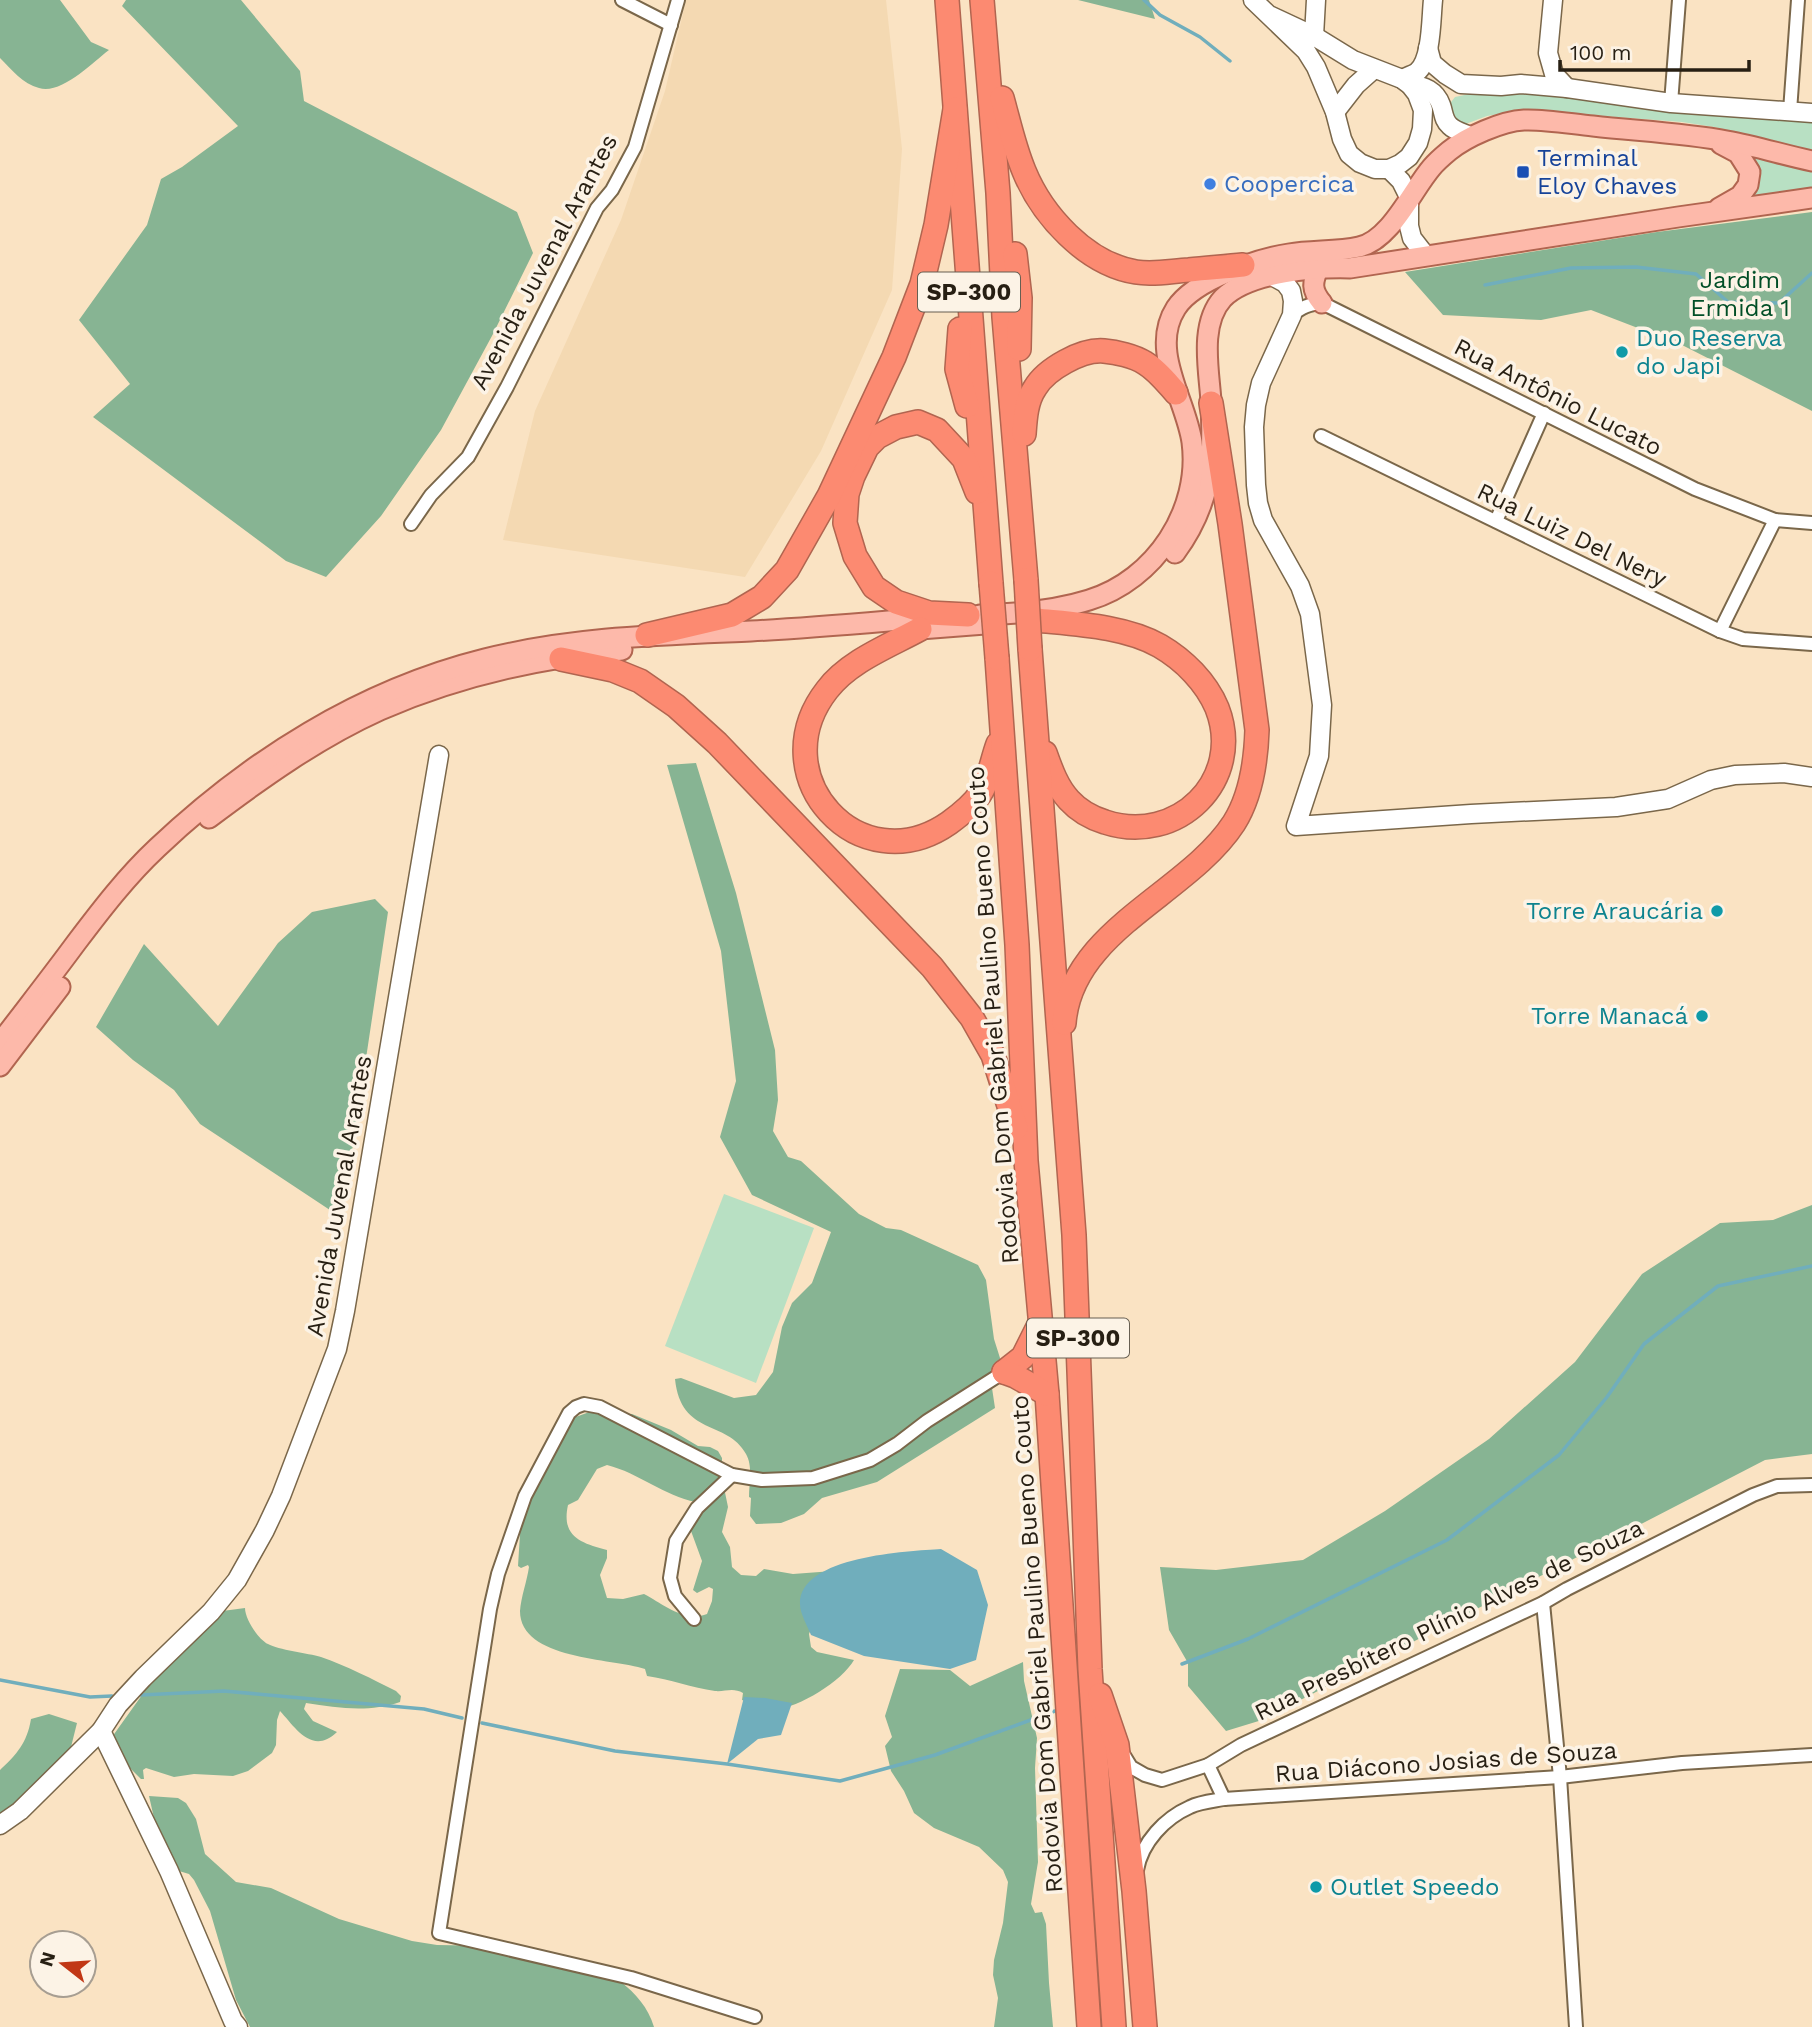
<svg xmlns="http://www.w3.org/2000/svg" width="1812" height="2027" font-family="'Work Sans',sans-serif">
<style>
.built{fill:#f4d9b2}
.green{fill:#b8e0c3}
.forest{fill:#87b493;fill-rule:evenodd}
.water{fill:#70aebc}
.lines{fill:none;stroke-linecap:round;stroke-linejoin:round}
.stream{stroke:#70aebc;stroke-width:3.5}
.street-casing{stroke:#7a674a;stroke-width:16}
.secondary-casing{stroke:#7a674a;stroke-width:21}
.primary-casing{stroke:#b16550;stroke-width:23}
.highway-casing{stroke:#b16550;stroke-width:26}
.street{stroke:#fff;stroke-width:12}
.secondary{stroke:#fff;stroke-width:18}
.primary{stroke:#fdb9aa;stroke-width:19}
.highway{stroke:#fc8a71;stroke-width:23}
.highway-bridge-casing{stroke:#b16550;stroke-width:26;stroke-linecap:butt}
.highway-bridge{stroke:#fc8a71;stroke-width:23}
.transit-dot{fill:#1a4fb4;stroke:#fcf3e6;stroke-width:2.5}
.shop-dot{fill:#3f7fe0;stroke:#fcf3e6;stroke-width:2.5}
.culture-dot{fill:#0f9aa8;stroke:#fcf3e6;stroke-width:2.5}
.labels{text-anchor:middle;stroke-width:7;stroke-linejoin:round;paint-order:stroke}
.shield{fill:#fcf3e6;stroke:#675f52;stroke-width:2}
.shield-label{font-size:23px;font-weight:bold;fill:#271f13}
.transit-label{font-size:24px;fill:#164399;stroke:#fcf3e6;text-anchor:start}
.shop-label{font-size:24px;fill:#366cbe;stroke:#fcf3e6;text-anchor:start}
.street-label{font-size:24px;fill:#271f13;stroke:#fcf3e6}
.park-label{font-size:24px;fill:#004e26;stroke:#fcf3e6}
.culture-label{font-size:24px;fill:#0d838f;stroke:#fcf3e6;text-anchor:start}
</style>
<rect width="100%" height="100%" fill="#fae3c3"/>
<polygon class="built" points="686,0 886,0 902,149 892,290 821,451 745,577 503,540 535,411 621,220 665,91"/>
<g class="green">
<polygon points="1474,93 1565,95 1763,116 1812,123 1812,150 1714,127 1682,122 1629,118 1522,110 1487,116 1463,125 1453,118 1448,106 1455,97"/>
<polygon points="1745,150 1812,167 1812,190 1737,203"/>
<polygon points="724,1194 814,1228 756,1383 665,1346"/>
</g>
<g class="forest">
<path d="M0,0H60L91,42L109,50C92,63 61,95 39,88C23,84 11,69 0,58Z"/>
<polygon points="126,0 241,0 300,71 304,101 517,212 533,253 493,334 441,430 381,516 326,577 286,561 93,417 130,384 79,320 147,225 161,179 182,167 238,126 122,6"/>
<polygon points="1078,0 1149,0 1155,19"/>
<polygon points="1812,212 1812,411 1682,345 1591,310 1541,320 1443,315 1405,272 1657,232"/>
<path d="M696,763L736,893L775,1050L778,1100L773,1131L788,1157L801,1161L859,1214L886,1228L901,1230L978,1265L986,1280L994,1339L1006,1377L992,1388L995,1408L877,1482L822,1498L804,1514L781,1523L756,1524L750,1516L751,1498L749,1497C749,1484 753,1466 746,1454C727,1419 681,1437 675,1379L681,1378L734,1398L756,1395L773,1372L782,1327L792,1303L812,1283L831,1232L752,1195L720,1137L736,1081L721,951L667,765Z"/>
<polygon points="375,899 388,912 342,1218 200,1124 174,1090 133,1060 96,1027 144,944 218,1026 278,943 312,912"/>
<polygon points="1812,1205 1812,1454 1765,1460 1262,1720 1226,1731 1188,1686 1188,1663 1169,1630 1160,1567 1216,1570 1303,1560 1385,1511 1489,1439 1575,1362 1642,1274 1720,1223 1773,1220"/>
<path d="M592,1411L632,1414L671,1430L698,1446L710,1447L718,1451L722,1458V1478L728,1507L722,1532L730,1547L732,1567L741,1575L756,1576L764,1569L793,1574L833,1571L809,1634L811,1647L817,1652L854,1660C842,1681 799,1708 775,1709C765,1710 752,1703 742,1700L743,1693C733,1687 725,1692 715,1691C692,1688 670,1679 647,1676L645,1669C612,1658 520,1660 520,1611C521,1597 527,1581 529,1567L528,1565L521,1568L518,1566L522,1502L573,1418ZM607,1465C639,1473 664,1496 696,1502L700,1511L691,1531L702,1561L693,1590L697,1593L709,1587L713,1589L712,1601L707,1614C685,1623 663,1604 644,1594L623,1599L607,1598L600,1575L607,1558V1550C581,1543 561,1537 568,1505L578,1500L597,1469Z"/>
<path d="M245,1608C245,1619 258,1639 268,1644C278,1650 308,1653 321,1657C347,1666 372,1679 396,1691L401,1696L400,1702C368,1713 338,1708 306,1703L304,1709L313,1721L337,1732C312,1756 295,1727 280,1711L277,1720L276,1745L272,1753L248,1771L233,1776L194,1774L174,1777L146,1768L143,1770L144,1779H141L129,1767L112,1737L152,1681L215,1612Z"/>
<polygon points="1023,1662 1024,1681 1037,1738 1035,1768 1038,1862 1031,1904 1035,1913 1042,1912 1046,1924 1049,1983 1053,2027 994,2027 998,1998 993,1975 994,1960 1003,1923 1008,1882 1003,1870 979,1847 934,1828 914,1813 904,1791 891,1771 885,1746 892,1737 885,1716 900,1669 950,1670 970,1686"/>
<path d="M49,1714L77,1723L69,1755L0,1820V1770C17,1754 27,1743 31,1719Z"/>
<path d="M149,1796L178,1798L186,1803L196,1819L205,1854L236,1882L271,1888L339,1919L412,1941L437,1945L497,1946L620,1981C636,1994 648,2007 654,2027H250L236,2000L210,1911L194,1880L189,1874L179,1871L172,1859L154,1818Z"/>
</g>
<g class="water">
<path d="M941,1549L977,1570L988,1605L976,1660L950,1669L864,1656L811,1635C808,1627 800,1614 800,1604C799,1556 909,1551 941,1549Z"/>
<polygon points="744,1697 765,1698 792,1703 781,1735 758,1739 727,1764"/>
</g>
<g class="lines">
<g class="stream">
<polyline points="1144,0 1160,15 1200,37 1230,61"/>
<polyline points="1485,285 1571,268 1636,267 1696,274 1728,302 1779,303 1812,273"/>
<polyline points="1182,1664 1248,1639 1447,1540 1559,1455 1607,1397 1644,1344 1718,1286 1812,1266"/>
<polyline points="0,1680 90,1697 112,1696"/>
<polyline points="141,1695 224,1691 424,1709 462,1718"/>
<polyline points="482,1723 615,1751 727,1764 840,1781 935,1755 1055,1711"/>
</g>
<g class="street-casing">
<g id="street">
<polyline points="622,0 671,25"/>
<polyline points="1671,103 1679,0"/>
<polyline points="1790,111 1798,0"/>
<path d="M1292,315C1302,307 1309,304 1322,303L1695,489L1775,520L1812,523"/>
<polyline points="1321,436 1720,631 1743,639 1812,644"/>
<polyline points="1496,521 1544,413"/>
<polyline points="411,524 431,495 468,457 507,387 597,208 612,190 635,147 678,0"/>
<polyline points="1720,631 1775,520"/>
<polyline points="1543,1603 1560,1777 1576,2027"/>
<polyline points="694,1619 675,1596 670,1578 676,1541 697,1508 732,1475"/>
<polyline points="1123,1754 1131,1767 1145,1775 1162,1780 1208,1765 1241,1745 1543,1603 1567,1589 1753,1495 1777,1486 1812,1485"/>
<polyline points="1208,1765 1224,1799"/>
<path d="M1137,1870C1142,1842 1165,1818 1190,1807C1200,1802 1213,1801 1224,1799L1560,1777L1682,1763L1812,1755"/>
<polyline points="755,2017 631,1978 439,1933 490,1609 498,1574 525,1496 569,1413 576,1407 584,1404 600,1407 732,1475 762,1480 813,1478 870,1460 897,1444 927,1421 1004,1372"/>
</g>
</g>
<g class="secondary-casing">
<g id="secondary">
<polyline points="1253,0 1306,51 1316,67 1335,112 1342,139 1349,154 1360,163 1375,169 1389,169 1400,164 1409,157 1418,143 1422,129 1423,110 1417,94 1410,85 1402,79 1353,60 1314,36 1269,15"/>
<polyline points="1553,0 1548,53 1554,74 1567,88"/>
<polyline points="1314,36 1316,0"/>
<polyline points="1428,48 1432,63 1445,74 1461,84 1501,86 1521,84 1567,88 1671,103 1812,113"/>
<path d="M1402,79C1406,77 1413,75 1417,72C1432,60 1431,18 1433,0"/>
<path d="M1410,85C1424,85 1436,91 1441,105C1444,113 1443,120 1450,126C1455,131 1464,133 1470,136"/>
<polyline points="1335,112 1356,85 1374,69"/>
<polyline points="1389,169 1401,181 1409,197 1409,226 1412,238 1426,256"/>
<polyline points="1272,276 1285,283 1291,291 1293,301 1292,315 1261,383 1256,405 1254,427 1256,485 1258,503 1263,520 1300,586 1310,614 1322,705 1319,756 1296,826 1471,814 1616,807 1668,799 1711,780 1735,775 1784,773 1812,777"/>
<polyline points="101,1731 169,1871 233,2021 238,2027"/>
<polyline points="0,1825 20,1811 101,1731 118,1705 143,1678 211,1612 237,1580 265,1530 281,1496 337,1349 345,1311 439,755"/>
</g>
</g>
<g class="primary-casing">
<g id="primary">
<polyline points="1719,208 1740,196 1748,185 1750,172 1738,153 1721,144"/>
<path d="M1319,267C1312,282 1311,290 1322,303"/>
<path d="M1175,553C1195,526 1208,494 1211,460C1212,441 1212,421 1211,401C1209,370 1199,324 1223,298C1249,272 1316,267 1350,268L1678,217L1812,198"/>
<path d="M980,615C1016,614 1054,611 1089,600C1155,580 1201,510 1192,442C1186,400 1149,350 1176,308C1194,280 1257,259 1289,254C1312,250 1337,252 1359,247C1391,240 1412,190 1432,167C1437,161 1443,156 1449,151C1466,137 1502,121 1524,120C1544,119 1572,124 1593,126C1638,131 1683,133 1727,141C1755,146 1784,155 1812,161"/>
<polyline points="920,629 985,624"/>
<path d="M209,818C262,778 318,738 380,710C456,677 539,658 622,650"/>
<path d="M0,1043C25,1010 51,977 76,943C101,910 127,876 157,848C250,760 361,690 485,659C572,637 661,635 751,631C812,628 874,622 936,617"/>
<polyline points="0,1066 60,987"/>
</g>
</g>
<g class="highway-casing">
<g id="highway">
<polyline points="947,0 991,583"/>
<polyline points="982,0 998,193 1004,317 1026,580"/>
<path d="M1002,98C1009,123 1014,147 1024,171C1042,215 1086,264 1136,272C1154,275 1171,271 1189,270C1207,268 1225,267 1243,265"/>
<polyline points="1015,254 1020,298 1019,349"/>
<polyline points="960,329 957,369 967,406"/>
<path d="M1024,434C1025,419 1026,401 1035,388C1046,369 1082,349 1104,351C1116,352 1134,356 1145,363C1157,370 1167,383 1176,393"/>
<polyline points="968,615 929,613 896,602 874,587 855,556 845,523 847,494 853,476 867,447 877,437 896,427 918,422 937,430 964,459 977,492"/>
<path d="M1036,620C1075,624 1125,626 1160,646C1184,660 1206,682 1217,708C1245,780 1177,846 1105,822C1092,818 1079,811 1069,800C1057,787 1051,770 1045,753"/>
<path d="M920,629C889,646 849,661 827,690C760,776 860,885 949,823C960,815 972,806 980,794C989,781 992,760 998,744"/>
<polyline points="647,635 732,615 762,597 787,570 829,496 894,357 922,284 936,225 955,109"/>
<polyline points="1030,649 1074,1235 1090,1669 1114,2027"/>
<polyline points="997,658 1017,945 1026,1161 1047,1394 1089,2027"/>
<polyline points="561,659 613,670 640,681 676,706 717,743 932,967 972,1018 993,1055 1016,1128"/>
<path d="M1064,1023C1071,930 1188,894 1234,823C1251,796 1256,761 1257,730L1230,524L1211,403"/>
<polyline points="1004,1372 1023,1357 1040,1323"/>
<polyline points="1004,1372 1015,1376 1047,1394"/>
<polyline points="1100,1695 1117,1745 1134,1891 1145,2027"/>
</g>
</g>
<use href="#street" class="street"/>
<use href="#secondary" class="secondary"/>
<use href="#primary" class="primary"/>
<use href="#highway" class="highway"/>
<g class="highway-bridge-casing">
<g id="highway-bridge">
<polyline points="1026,580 1030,649"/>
<polyline points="991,583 997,658"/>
</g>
</g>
<use href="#highway-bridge" class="highway-bridge"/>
</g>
<rect class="transit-dot" x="1516" y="165" width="14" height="14" rx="3.5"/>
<circle class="shop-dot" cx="1210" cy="184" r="7"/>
<g class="culture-dot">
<circle cx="1622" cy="352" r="7"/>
<circle cx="1717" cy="911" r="7"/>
<circle cx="1702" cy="1016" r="7"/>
<circle cx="1316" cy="1887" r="7"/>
</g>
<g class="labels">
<g class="shield">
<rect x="918" y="272.5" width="102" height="39" rx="5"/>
<rect x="1027" y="1318.5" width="102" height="39" rx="5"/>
</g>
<g class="shield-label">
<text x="969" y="300">SP-300</text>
<text x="1078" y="1346">SP-300</text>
</g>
<g class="transit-label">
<text x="1537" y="166">Terminal<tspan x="1537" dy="28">Eloy Chaves</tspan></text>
</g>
<g class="shop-label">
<text x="1224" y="192">Coopercica</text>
</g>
<g class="street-label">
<text transform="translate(544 262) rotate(-62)" y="8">Avenida Juvenal Arantes</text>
<text transform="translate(1558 397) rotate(27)" y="8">Rua Antônio Lucato</text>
<text transform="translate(1572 535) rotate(26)" y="8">Rua Luiz Del Nery</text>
<text transform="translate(993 1015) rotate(-94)" y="8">Rodovia Dom Gabriel Paulino Bueno Couto</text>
<text transform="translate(339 1196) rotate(-80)" y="8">Avenida Juvenal Arantes</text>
<text transform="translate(1449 1620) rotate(-26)" y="8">Rua Presbítero Plínio Alves de Souza</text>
<text transform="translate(1037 1644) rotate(-94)" y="8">Rodovia Dom Gabriel Paulino Bueno Couto</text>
<text transform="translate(1446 1762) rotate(-4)" y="8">Rua Diácono Josias de Souza</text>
</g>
<g class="park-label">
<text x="1740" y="288">Jardim<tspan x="1740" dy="28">Ermida 1</tspan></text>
</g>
<g class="culture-label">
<text x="1636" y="346">Duo Reserva<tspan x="1636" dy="28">do Japi</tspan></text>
<text x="1703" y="919" text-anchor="end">Torre Araucária</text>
<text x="1688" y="1024" text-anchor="end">Torre Manacá</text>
<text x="1330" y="1895">Outlet Speedo</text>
</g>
</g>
<g transform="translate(63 1964) rotate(287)"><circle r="33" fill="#fcf3e6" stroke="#a79e92" stroke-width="2"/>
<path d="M0-5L12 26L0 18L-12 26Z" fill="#c13715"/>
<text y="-10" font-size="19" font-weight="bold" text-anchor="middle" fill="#271f13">N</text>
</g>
<path d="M1560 60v10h189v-10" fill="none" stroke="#271f13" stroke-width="3.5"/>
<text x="1570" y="60" font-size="21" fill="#271f13" stroke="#fcf3e6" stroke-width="5" paint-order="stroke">100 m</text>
</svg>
